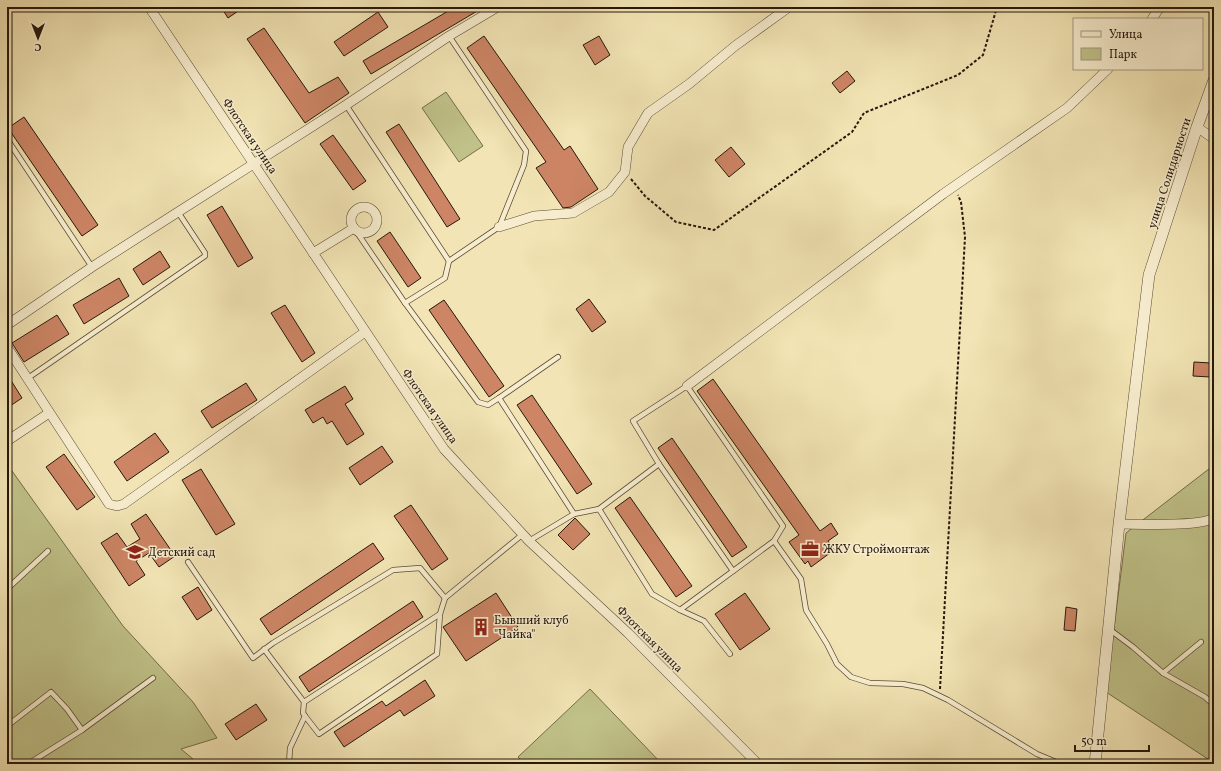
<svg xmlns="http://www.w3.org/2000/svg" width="1221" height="771" font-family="Vollkorn,serif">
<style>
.green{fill:#c0c289;stroke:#726d4a}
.building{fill:#cd8565;stroke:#25180b}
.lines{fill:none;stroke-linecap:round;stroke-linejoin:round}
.service-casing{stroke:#584b35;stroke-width:6}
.minor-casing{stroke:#584b35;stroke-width:10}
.tertiary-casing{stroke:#584b35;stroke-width:12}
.path{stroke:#25180b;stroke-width:2;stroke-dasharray:3 2;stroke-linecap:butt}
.service{stroke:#f7edce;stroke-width:4.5}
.minor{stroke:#f7edce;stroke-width:9}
.tertiary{stroke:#f7edce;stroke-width:11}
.labels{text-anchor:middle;stroke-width:3;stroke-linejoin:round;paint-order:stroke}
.street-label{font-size:12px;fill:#25180b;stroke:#f7edce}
.poi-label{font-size:12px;fill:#25180b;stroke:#f7edce;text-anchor:start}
</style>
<rect width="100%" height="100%" fill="#f2e4b4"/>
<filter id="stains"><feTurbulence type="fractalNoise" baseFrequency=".005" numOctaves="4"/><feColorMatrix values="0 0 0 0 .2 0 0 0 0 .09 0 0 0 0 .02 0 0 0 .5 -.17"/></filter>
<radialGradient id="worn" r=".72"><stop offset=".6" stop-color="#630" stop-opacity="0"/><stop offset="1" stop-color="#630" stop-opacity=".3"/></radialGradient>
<g class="green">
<polygon points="446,92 483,146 459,162 422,108"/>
<polygon points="7,464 123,626 193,702 217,738 181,749 199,764 7,764"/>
<polygon points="1214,465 1214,763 1106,692 1126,533"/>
<polygon points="590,689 662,764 525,764 518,757"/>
</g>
<g class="building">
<polygon points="221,7 244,7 228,18"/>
<polygon points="455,7 484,7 371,74 363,61"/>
<polygon points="378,12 388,27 344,56 334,42"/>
<polygon points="264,28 309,93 338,77 349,93 305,123 247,39"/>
<polygon points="484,36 564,150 570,146 598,189 571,207 563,208 536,168 546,162 467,48"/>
<polygon points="599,36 610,55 595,65 583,45"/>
<polygon points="847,71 855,81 840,93 832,83"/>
<polygon points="24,117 98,225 82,236 8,128"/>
<polygon points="399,124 460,219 447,227 386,132"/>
<polygon points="333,135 366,181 353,190 320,144"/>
<polygon points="731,147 745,164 729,177 715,160"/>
<polygon points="222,206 253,258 238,267 207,215"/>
<polygon points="390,232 421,278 408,287 377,241"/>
<polygon points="160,251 170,267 143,285 133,269"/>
<polygon points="119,278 129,296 84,324 73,305"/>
<polygon points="589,299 606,322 592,332 576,309"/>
<polygon points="444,300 504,386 489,397 429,310"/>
<polygon points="285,305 315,353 302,362 271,313"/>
<polygon points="57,315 69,334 24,362 12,343"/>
<polygon points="1194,362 1211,363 1210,377 1193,376"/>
<polygon points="7,374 22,398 7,408"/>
<polygon points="713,379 820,531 831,523 838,534 828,541 834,550 811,567 808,561 805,564 789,542 799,535 697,391"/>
<polygon points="246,383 257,400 212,428 201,411"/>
<polygon points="345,386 353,399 345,404 364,434 347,445 332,421 327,424 323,417 313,423 305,410"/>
<polygon points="532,395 592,484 577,494 517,405"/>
<polygon points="155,433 169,452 127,481 114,462"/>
<polygon points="672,438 747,547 732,557 658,448"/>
<polygon points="382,446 393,462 360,485 349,468"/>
<polygon points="64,454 95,497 77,510 46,467"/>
<polygon points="201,469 235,524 216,535 182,480"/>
<polygon points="630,497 692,586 676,597 615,508"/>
<polygon points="411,505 448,559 432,570 394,516"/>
<polygon points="146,514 175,556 159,567 149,553 136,561 145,575 129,586 101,543 117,533 127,547 140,539 131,524"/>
<polygon points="575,518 590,534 573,550 558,535"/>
<polygon points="373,543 384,559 271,635 260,619"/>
<polygon points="198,587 212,610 197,620 182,597"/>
<polygon points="496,593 518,627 466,661 443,627"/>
<polygon points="745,593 770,629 740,650 715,614"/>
<polygon points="413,601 423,617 309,692 299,677"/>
<polygon points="1066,607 1077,609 1075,631 1064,630"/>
<polygon points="425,680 435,696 404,716 400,710 344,747 334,732 382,701 386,706"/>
<polygon points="256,704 267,720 236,740 225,724"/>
</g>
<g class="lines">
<g class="service-casing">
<g id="service">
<polyline points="346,105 449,261"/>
<polyline points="7,139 92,267"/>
<polyline points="354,228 405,303 478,402 488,405 499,398"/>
<polyline points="405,303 445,278 449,261 499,227 524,165 526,151 449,36"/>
<polyline points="558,357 499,398 574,514"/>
<polyline points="28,378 205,256 205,253 178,212"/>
<polyline points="659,464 733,571"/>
<polyline points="529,541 574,514 599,509 659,464 633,421 687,386 783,526 774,541 680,610 652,594 599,509"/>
<polyline points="774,541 801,579 806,610 827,644 837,664 851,677 870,683 903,684 923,688 948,700 1037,754 1061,764"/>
<polyline points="188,562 253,658 273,643 393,570 420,568 445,598"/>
<polyline points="7,589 48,551"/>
<polyline points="680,610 704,621 730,654"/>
<polyline points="1109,629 1133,647 1163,673 1205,697 1214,705"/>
<polyline points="264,649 304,702 303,713 305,716"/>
<polyline points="1163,673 1201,642"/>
<polyline points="304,702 440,614"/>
<polyline points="7,726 51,692 67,709 82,730"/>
<polyline points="28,764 82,730 153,678"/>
<polyline points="289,764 290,748 305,716 319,734 437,654 440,614 445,598 523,534"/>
</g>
</g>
<g class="minor-casing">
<g id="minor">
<polyline points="149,7 444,449 529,541 628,633 758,764"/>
<polyline points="1152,19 1160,7"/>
<polyline points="1197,127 1214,139"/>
<circle cx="364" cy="220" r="13"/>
<polyline points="499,227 534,216 573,213 609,192 625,172 628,147 648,113 689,84 735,46 789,7"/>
<polyline points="313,253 354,228"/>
<polyline points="7,325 92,267 178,212 346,105 449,36 496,8 495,7"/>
<polyline points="7,347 109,504 117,506 124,504 365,332"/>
<polyline points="687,386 943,194 1067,108 1108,69"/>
<polyline points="7,441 49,413"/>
<path d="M1119,524C1139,524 1200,527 1214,518"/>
</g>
</g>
<g class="tertiary-casing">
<polyline id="tertiary" points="1095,764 1119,524 1149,275 1197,127 1214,80"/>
</g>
<g class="path">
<polyline points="631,179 645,196 676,222 714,230 852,132 864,113 958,75 983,55 997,7"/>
<polyline points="940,689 965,237 961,202 958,195"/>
</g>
<use href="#service" class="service"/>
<use href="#minor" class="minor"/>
<use href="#tertiary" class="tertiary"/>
</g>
<defs>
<g id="office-bare" transform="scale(1.38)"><path d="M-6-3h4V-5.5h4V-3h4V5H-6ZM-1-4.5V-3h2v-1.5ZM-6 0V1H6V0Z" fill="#8f2418" stroke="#f7edce" stroke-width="2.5" paint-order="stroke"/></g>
<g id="school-bare" transform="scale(1.38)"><path d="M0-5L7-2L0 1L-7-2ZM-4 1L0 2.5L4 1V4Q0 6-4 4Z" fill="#8f2418" stroke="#f7edce" stroke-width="2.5" paint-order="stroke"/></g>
<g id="building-bare" transform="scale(1.38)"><path d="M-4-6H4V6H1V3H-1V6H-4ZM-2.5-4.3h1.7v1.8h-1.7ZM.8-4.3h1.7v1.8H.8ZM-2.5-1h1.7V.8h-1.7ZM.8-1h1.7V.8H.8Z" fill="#8f2418" stroke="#f7edce" stroke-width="2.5" paint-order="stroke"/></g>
</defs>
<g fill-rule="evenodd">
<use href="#office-bare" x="810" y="549"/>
<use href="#school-bare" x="135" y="552"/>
<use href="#building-bare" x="481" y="627"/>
</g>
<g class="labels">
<g class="street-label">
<text transform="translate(250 136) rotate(56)" y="4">Флотская улица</text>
<text transform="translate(1169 173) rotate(-72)" y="4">улица Солидарности</text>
<text transform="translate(430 406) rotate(55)" y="4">Флотская улица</text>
<text transform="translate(650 639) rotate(45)" y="4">Флотская улица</text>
</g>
<g class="poi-label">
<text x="823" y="553">ЖКУ Строймонтаж</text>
<text x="148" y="556">Детский сад</text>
<text x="494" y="624">Бывший клуб<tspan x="494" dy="14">"Чайка"</tspan></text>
</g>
</g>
<rect width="1221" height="771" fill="none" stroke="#f2e4b4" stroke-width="24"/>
<rect x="8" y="8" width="1205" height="755" fill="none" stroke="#25180b" stroke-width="2"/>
<rect x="12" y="12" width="1197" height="747" fill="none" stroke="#25180b"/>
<rect x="1073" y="18" width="130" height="52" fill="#f7edce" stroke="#a39880"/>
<rect x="1081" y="31" width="20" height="6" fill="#f7edce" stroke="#a39880"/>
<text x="1109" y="38" font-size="12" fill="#25180b">Улица</text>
<rect x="1081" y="48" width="20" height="12" fill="#c0c289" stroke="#a39880"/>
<text x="1109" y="58" font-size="12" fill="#25180b">Парк</text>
<g transform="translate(38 38) rotate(180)" stroke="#f7edce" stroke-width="3" paint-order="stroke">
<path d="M0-3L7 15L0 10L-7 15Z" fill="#25180b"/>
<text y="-6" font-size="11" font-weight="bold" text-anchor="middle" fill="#25180b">С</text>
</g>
<path d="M1075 745v6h74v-6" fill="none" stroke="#25180b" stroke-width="2"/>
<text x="1081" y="745" font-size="12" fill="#25180b" stroke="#f7edce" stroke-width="3" paint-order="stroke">50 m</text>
<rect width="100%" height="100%" filter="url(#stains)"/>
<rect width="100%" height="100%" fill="url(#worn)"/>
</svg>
